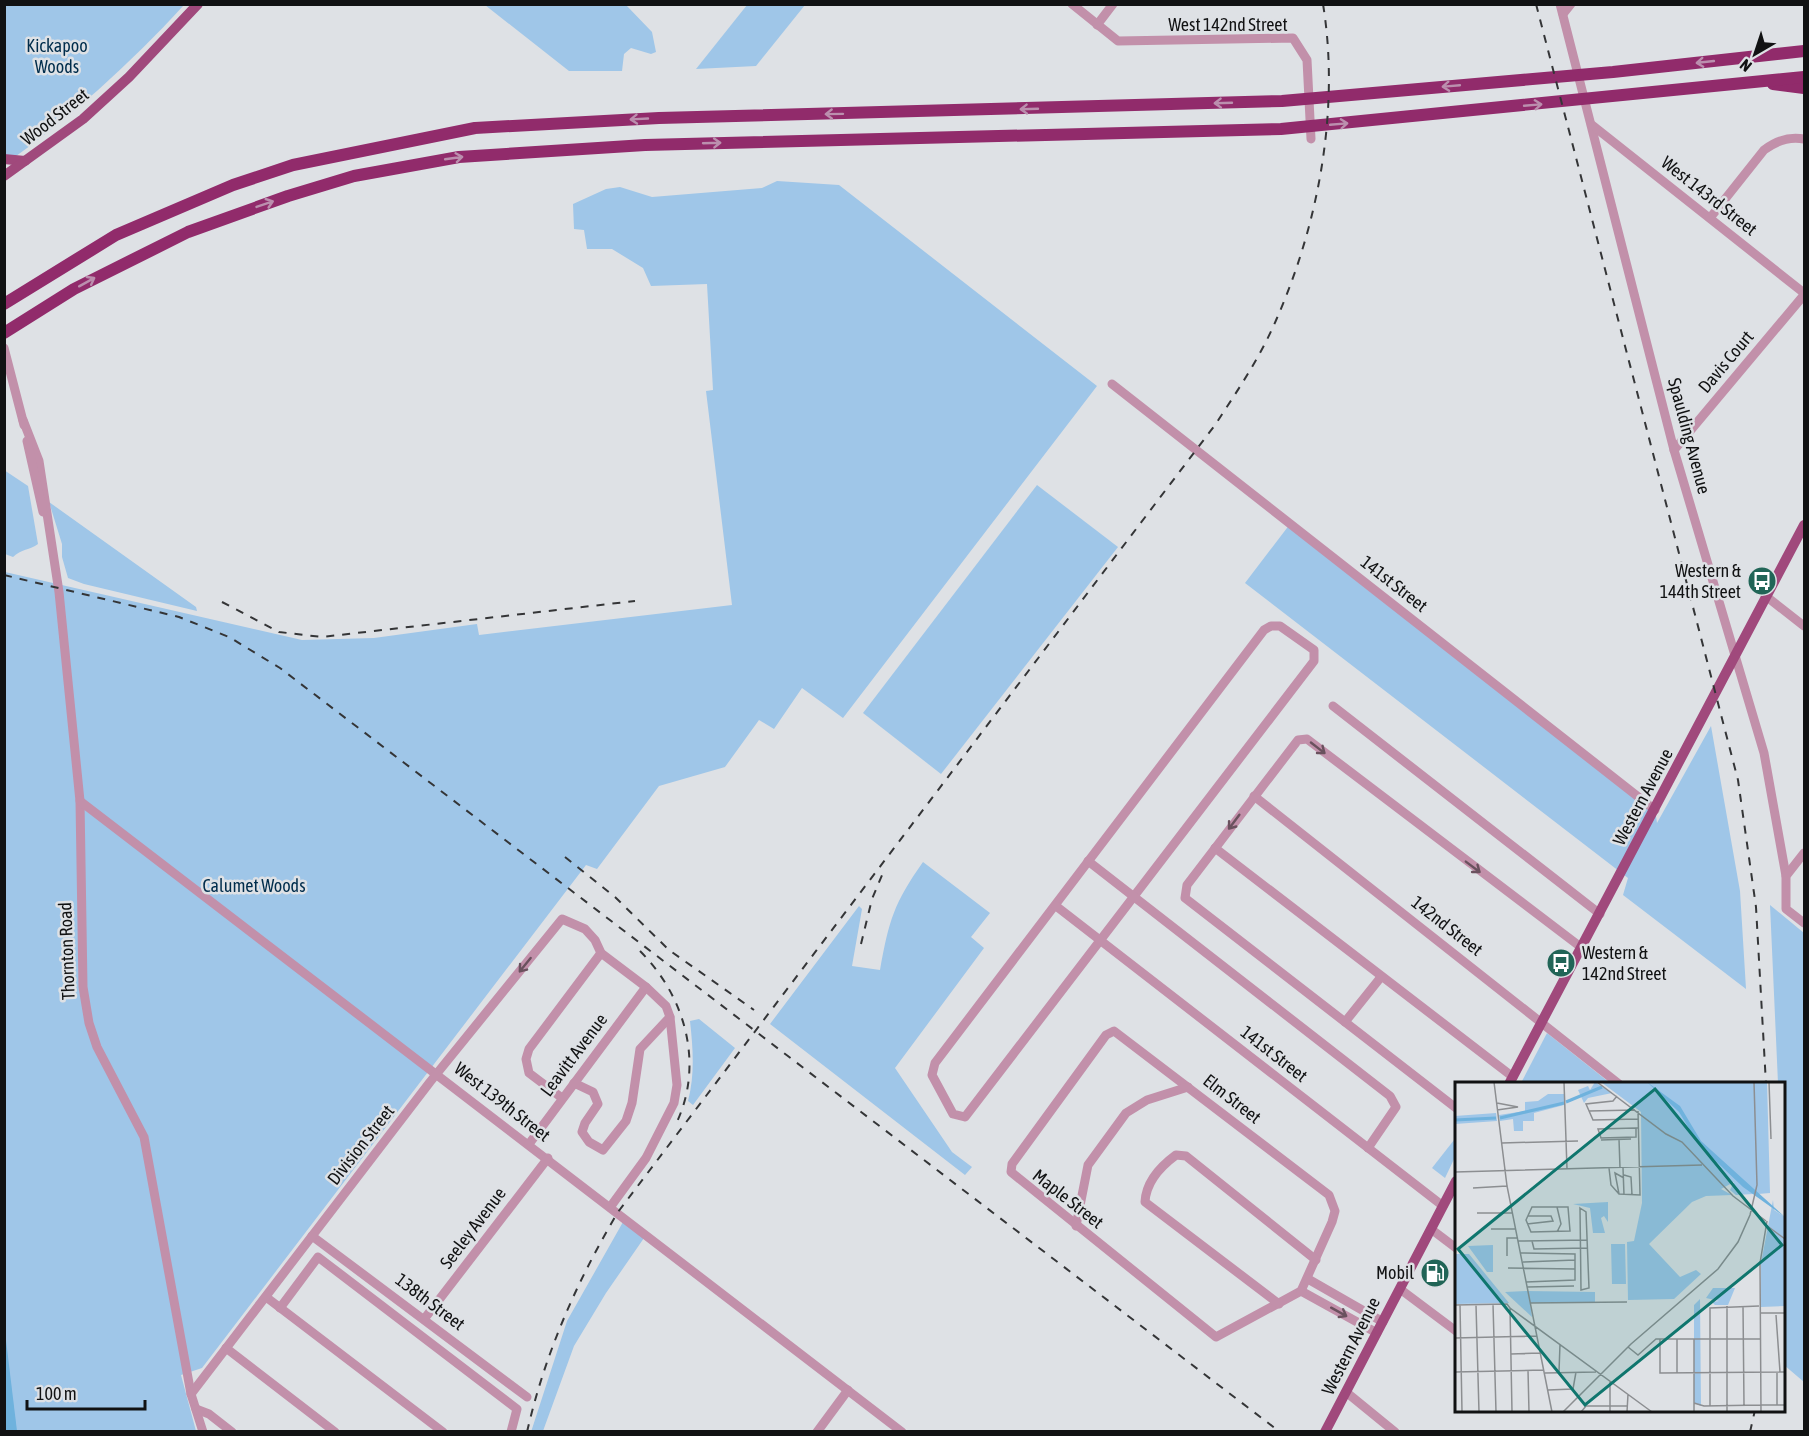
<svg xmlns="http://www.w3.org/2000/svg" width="1809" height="1436" font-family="'Asap Condensed',sans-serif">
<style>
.green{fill:#9fc6e8}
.water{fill:#6fb2dd}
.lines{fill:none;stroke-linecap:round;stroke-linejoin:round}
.minor{stroke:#c290aa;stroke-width:9}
.major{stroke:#a0497c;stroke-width:10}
.highway{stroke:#912b6b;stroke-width:12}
.rail{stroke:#343537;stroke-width:2;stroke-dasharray:8 8;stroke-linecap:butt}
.oneway{stroke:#bb8fae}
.oneway2{stroke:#6a515e}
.labels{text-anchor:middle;stroke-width:5;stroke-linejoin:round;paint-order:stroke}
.street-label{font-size:18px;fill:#111213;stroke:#dee1e5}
.park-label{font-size:18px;fill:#002d4c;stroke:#dee1e5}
.poi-label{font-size:18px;fill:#111213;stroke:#dee1e5;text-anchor:end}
.inset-river{fill:none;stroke:#6fb2dd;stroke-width:3}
.inset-road{fill:none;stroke:#8c8e91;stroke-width:1.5}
.view{fill:#0f766e;fill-opacity:0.15;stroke:#0f766e;stroke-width:3}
.inset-edge{fill:none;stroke:#111213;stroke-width:3}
</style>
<rect width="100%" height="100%" fill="#dee1e5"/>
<g class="green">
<path d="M5,5H184C130,64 70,118 5,164Z"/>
<polygon points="485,5 626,5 652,32 656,52 651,54 631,48 624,54 622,71 569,71"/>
<polygon points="747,5 805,5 756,66 696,69"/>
<polygon points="777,181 839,185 1097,386 843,718 802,688 774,729 759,720 725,767 659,786 597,869 586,865 202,1368 181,1375 196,1431 5,1432 5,572 302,640 374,638 477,624 479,635 732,605 706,391 713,390 707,284 651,286 643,268 612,249 587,249 584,230 574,229 573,204 606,189 620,187 652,197 762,188"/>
<path d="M4,470L28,486L38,544C30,550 21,549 13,557L5,554Z"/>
<polygon points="1037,485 1118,547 941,774 863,713"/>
<polygon points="49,502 196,607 197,611 84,584 68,578 62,557 62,544"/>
<polygon points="1290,524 1655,810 1657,823 1711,726 1740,891 1746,989 1623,895 1628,878 1245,583"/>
<path d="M923,862L990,913L971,937L984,948L895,1068L952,1152L972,1167L965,1175L770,1024L859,906L862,909L852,966L880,970C889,920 894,903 923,862Z"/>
<polygon points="1770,905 1804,933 1804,1382 1784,1365 1786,1248 1784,1084 1778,1083"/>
<path d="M699,1019L735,1048L693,1105L688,1101C695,1074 693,1049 690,1021Z"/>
<polygon points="1547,1033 1610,1083 1521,1083"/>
<polygon points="1454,1140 1456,1142 1456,1155 1445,1178 1432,1168"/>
<polygon points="623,1222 644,1238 606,1293 574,1346 543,1431 531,1432 567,1321"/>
</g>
<polygon class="water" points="5,1332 17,1431 5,1431"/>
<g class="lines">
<g class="minor">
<polyline points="1072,4 1118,41 1293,38 1307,60 1311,139"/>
<polyline points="1560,4 1674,450 1764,753 1786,876"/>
<polyline points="1563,14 1571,4"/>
<polyline points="1097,25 1113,4"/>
<polyline points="1592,125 1804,293"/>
<path d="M1710,218L1764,150C1776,141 1789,136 1804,139"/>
<polyline points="4,348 24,425"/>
<polyline points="1112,384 1655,810"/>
<polyline points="23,420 39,461 59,592 80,801 83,987 89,1023 97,1047 144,1137 191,1394 203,1432"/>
<polyline points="27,441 43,512"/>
<polyline points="1674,450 1804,295"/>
<polyline points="1767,597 1804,626"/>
<polygon points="1271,626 1280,626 1314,650 1314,661 965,1117 953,1114 932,1075 935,1063 1264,630"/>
<polyline points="1333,706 1600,914"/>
<polyline points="1254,796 1619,1084"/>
<polyline points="80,801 902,1432"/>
<polyline points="1215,848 1513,1077"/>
<polyline points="1804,853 1786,876 1786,909 1804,923"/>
<polyline points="1088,861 1390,1096 1396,1107 1368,1148"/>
<polyline points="1056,906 1443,1206"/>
<polyline points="1345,1022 1381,977"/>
<polygon points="1114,1031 1329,1195 1335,1211 1332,1222 1301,1291 1216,1337 1011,1172 1012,1164 1106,1035"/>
<polyline points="574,1083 593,1092 598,1104 585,1123 582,1132 589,1142 603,1150 626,1121 632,1103 640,1049 670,1017"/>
<polyline points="562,1098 529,1073 526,1059 529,1049 601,953"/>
<polyline points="1456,1108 1185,898 1187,885 1298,740 1307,739 1582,948"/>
<polyline points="529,1144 646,987"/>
<polyline points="1076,1226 1088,1165 1126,1113 1147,1100 1188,1087"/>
<polyline points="1431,1229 1456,1248"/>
<polyline points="312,1236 527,1397"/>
<polyline points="1308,1279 1383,1322"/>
<polyline points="1400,1289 1456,1331"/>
<polyline points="1301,1291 1377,1333"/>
<polyline points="266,1297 443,1432"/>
<path d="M1279,1304L1145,1202C1146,1182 1161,1166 1176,1155L1186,1156L1316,1260"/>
<polyline points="280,1308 318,1257 517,1409 511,1432"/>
<polyline points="425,1318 548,1158"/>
<polyline points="226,1348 335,1432"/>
<polyline points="1346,1392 1395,1432"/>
<polyline points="191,1394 430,1082 562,919 585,929 595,940 601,953 646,987 666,1006 670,1017 677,1085 674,1103 646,1158 611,1206"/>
<polyline points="196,1409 209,1414 232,1432"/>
<polyline points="817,1432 848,1390"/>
</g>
<g class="major">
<polyline points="4,159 25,161"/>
<polyline points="4,176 83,119 129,77 198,4"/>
<polyline points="1509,1084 1804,525"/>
<polyline points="1325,1432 1456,1181"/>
</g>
<g class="highway">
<polyline points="1773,84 1804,88"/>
<polyline points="4,304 116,235 233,185 293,165 475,128 659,118 1282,101 1613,72 1804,51"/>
<polyline points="4,333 74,289 188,232 288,196 354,176 459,157 645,145 1281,129 1804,77"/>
</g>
<g class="rail">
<polyline points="1536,4 1738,780 1756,907 1766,1084"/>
<polyline points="4,575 179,617 229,637 280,668 1280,1432"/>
<polyline points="222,602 279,632 322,637 635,601"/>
<polyline points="565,857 615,897 669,950 754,1010"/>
<polyline points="861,944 872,899 885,868"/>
<path d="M640,951C686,997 705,1066 675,1126"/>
<path d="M527,1432C545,1353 577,1281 618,1212L1215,425C1238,390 1261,356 1277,318C1319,222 1340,108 1323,4"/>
<polyline points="1750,1432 1755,1410"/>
</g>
</g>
<defs><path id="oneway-shaft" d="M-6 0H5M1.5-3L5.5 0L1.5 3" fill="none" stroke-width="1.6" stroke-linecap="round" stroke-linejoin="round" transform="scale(1.5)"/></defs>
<g class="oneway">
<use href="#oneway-shaft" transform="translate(1705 62) rotate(174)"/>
<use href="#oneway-shaft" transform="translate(1451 86) rotate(175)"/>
<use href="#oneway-shaft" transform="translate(1223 103) rotate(178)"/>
<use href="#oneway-shaft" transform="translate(1533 105) rotate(-5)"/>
<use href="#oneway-shaft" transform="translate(1029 109) rotate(178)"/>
<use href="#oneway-shaft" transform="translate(834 114) rotate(179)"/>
<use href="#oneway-shaft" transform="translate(639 119) rotate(177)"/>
<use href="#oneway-shaft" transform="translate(1339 124) rotate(-5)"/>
<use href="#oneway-shaft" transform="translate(712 143) rotate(-2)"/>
<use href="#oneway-shaft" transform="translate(454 158) rotate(-8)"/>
<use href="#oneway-shaft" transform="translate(265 204) rotate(-19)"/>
<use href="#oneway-shaft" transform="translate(87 282) rotate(-29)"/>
</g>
<g class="oneway2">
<use href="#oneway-shaft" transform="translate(1318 748) rotate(38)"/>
<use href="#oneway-shaft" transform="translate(1234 822) rotate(127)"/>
<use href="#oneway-shaft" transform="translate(1473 867) rotate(37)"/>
<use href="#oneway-shaft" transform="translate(525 965) rotate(129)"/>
<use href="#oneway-shaft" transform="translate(1339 1312) rotate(29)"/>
</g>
<defs>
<g id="bus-disc" transform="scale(1.5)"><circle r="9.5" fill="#216557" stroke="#dee1e5"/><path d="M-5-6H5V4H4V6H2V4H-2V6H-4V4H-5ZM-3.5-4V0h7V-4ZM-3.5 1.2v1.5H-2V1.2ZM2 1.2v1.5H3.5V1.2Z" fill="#fff"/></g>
<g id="fuel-disc" transform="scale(1.5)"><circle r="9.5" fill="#216557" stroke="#dee1e5"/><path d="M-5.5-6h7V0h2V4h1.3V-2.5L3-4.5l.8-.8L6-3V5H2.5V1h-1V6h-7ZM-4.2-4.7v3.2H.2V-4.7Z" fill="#fff"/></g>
</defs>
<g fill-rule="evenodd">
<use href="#bus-disc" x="1762" y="581"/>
<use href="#bus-disc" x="1561" y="963"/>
<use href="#fuel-disc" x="1435" y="1273"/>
</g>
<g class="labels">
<g class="street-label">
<text x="1228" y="31">West 142nd Street</text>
<text transform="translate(55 117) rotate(-38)" y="6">Wood Street</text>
<text transform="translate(1709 196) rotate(38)" y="6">West 143rd Street</text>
<text transform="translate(1726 362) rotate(-50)" y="6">Davis Court</text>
<text transform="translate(1689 436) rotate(75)" y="6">Spaulding Avenue</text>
<text transform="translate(1394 584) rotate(38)" y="6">141st Street</text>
<text transform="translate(1643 797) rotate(-62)" y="6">Western Avenue</text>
<text transform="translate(1447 926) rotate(38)" y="6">142nd Street</text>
<text transform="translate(67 951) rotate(-92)" y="6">Thornton Road</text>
<text transform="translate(1274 1054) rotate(38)" y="6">141st Street</text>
<text transform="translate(574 1055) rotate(-53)" y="6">Leavitt Avenue</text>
<text transform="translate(1232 1099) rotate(38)" y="6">Elm Street</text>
<text transform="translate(502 1102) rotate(38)" y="6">West 139th Street</text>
<text transform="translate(361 1145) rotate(-52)" y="6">Division Street</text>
<text transform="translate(1068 1199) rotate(38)" y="6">Maple Street</text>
<text transform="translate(473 1228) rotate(-53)" y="6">Seeley Avenue</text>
<text transform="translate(430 1302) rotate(37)" y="6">138th Street</text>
<text transform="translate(1351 1346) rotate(-63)" y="6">Western Avenue</text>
</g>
<g class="park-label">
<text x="57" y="52">Kickapoo<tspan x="57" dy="21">Woods</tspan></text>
<text x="254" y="892">Calumet Woods</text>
</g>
<g class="poi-label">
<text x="1741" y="577">Western &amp;<tspan x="1741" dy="21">144th Street</tspan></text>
<text x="1582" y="959" text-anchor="start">Western &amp;<tspan x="1582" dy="21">142nd Street</tspan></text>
<text x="1414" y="1279">Mobil</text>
</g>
</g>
<g transform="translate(1455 1082)">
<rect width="330" height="330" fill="#dee1e5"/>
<path d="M140,0L157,11L133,16L129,21L123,8L133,4L135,8ZM146,0H312L315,111L303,112L285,97L298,112L281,113L275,108L279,100L266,107L277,113L251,114L237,120L194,162L225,195L241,188L246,192L219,217L173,218L172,160L179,159L187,121L186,30ZM93,12H109V23L79,31V39H68V49H59L58,37L45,39L44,33L70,29V20L83,19ZM41,31L42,39L0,42V34ZM318,118L319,128L330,135V224L306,225V181ZM153,120V140L149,134L146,136L150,151H138L135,126L118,122ZM156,162H170L171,202H157ZM38,163V190H32L13,164ZM0,172H14L54,221L0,222ZM258,206H280L273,223H260L257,220L264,219L251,216ZM71,209L140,210V220L75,221L77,235L50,210ZM245,217L246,324L239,321V223Z" fill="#9fc6e8"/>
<path d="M192,0L225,24L246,59L330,135L288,105L244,63L224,30Z" fill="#6fb2dd"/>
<path class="inset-river" d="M111,20L147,5M45,36L109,21M0,38L41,36"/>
<path class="inset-road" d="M39,0L52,104L97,330M109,0L112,87M142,0L211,52L227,60L278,114L311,139M314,0L316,57M162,14L158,19L131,22L138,38L183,37M42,21L63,25L42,28M134,29L180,28M181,46V55L146,56L143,47L181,46H184M164,57L165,86M146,58L176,57M47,61L123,59M154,86L156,103L164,112L185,113L183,29M168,86L169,113M0,90L247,83M169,93L176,95L177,113M18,106L52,104M164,112L160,91L169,96M77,125H113L115,149L76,150L71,138ZM102,125L106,142L102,150M125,126L131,130L134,206L126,208ZM22,131H58M72,142L98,139L96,134H73M311,143L330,157M36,147H61M63,159L132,158M77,159L79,167L132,166M66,171L120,172V198L71,200M52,174V156H62M68,180L120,178M53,186L120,187M72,205L119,204M75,221L172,220M38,222L41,330M0,223L52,222L55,226L57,330M5,223L7,330M21,223L24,330M272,224V330M288,224L289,323M55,226L197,330M305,231H330M321,233L325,290M0,256L82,254M205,257V291L330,290M222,257V291M239,257V330M173,265L183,273L201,257H305M56,272L85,271M73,288L74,330M0,290L88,288M104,290L105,262M90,291L141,290M93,308L118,307L121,290M239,321L249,324L306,323M306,323H330M322,323V290M255,324V226L304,224M108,330L176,262L263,187L283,160L295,133L302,103L299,0M126,330L131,324H172M155,330V300M172,330L173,312M306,330L305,181L312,139"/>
<path class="view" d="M200,7L327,163L130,323L3,167Z"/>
<rect width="330" height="330" class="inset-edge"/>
</g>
<rect width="1809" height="1436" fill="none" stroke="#111213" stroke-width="12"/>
<g transform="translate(1755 54) rotate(219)" stroke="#dee1e5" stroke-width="4.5" paint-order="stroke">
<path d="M0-4.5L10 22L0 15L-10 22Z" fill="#111213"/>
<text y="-9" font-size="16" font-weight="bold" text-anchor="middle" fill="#111213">N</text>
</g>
<path d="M27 1400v9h118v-9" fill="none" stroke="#111213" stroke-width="3"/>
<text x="36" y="1400" font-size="18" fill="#111213" stroke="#dee1e5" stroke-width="4.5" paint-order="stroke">100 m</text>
</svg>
